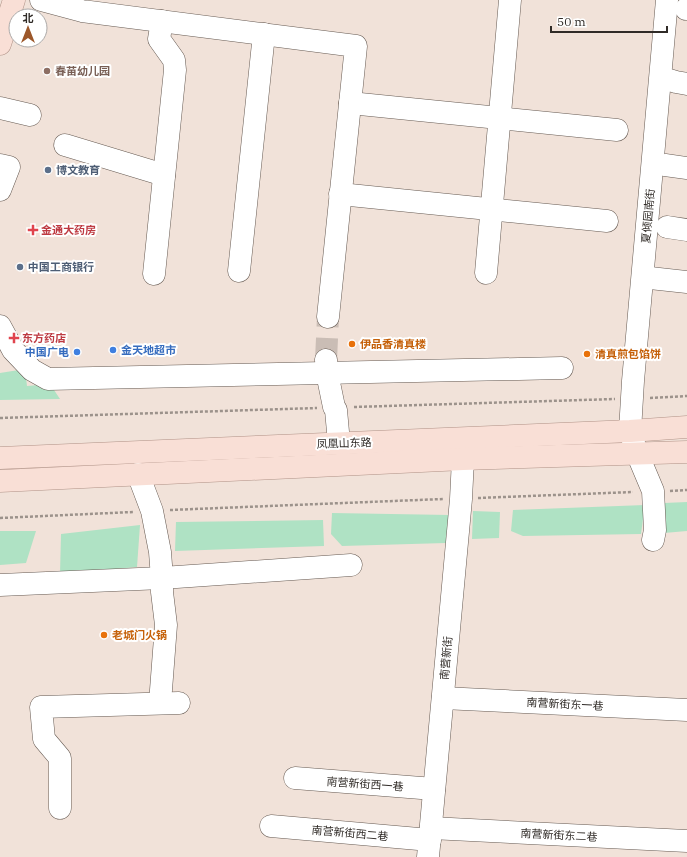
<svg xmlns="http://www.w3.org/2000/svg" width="687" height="857" font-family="'IBM Plex Serif','Noto Sans SC',serif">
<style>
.green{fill:#afe2c4}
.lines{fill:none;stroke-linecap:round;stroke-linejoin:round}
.minor-tunnel{stroke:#cabdb5;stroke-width:22;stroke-dasharray:22 11;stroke-linecap:butt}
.minor-casing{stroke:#665a52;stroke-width:23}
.major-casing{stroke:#b09287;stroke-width:23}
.path{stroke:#9c928b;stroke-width:2.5;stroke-dasharray:3 2;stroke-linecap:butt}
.minor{stroke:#fff;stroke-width:22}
.major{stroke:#f9dfd6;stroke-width:22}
.education-dot{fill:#8d6e63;stroke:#fff;stroke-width:1.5}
.service-dot{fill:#5c6f8a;stroke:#fff;stroke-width:1.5}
.health-dot{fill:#e0444e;stroke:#fff;stroke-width:1.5}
.food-dot{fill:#e8710a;stroke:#fff;stroke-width:1.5}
.shop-dot{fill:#3f7fe0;stroke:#fff;stroke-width:1.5}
.labels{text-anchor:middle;stroke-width:4;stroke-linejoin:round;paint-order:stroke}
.education-label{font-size:11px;font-weight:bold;fill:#785e54;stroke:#fff;text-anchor:start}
.service-label{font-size:11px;font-weight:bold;fill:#4e5e75;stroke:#fff;text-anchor:start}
.street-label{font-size:11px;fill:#302b27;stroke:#fff}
.health-label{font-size:11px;font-weight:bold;fill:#be3a42;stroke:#fff;text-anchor:start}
.food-label{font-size:11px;font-weight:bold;fill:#c56008;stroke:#fff;text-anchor:start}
.shop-label{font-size:11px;font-weight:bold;fill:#366cbe;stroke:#fff;text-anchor:start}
</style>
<rect width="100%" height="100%" fill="#f1e2d9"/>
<g class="green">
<polygon points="25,369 27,386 50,384 60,399 0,400 0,373"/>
<polygon points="687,502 687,531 664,533 664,503"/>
<polygon points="645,505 641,534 523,536 511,531 513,510"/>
<polygon points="473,511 500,512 499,538 472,539"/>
<polygon points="332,513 450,515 446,543 342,546 331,534"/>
<polygon points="323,520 324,546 175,551 176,522"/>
<polygon points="140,525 137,567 60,574 61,534"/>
<polygon points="0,531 36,531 26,563 0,565"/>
</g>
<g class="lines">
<polyline class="minor-tunnel" points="326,360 328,317"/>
<g class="minor-casing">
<g id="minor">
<polyline points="41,0 82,11 356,46 328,317"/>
<polyline points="686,9 687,9"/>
<polyline points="666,79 676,82 687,84"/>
<polyline points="350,103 617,130"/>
<polyline points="0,108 30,115"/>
<polyline points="65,145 164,175"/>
<polyline points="0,165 9,167 0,190"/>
<polyline points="665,165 687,168"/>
<polyline points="340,194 607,221"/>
<polyline points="667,227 687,230"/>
<polyline points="239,271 264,34"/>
<polyline points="486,273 510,0"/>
<polyline points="154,274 175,70 174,60 159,39 162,21"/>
<polyline points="650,278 687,282"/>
<polyline points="0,326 13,350 32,370 48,379 562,368"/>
<polyline points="326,360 327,373 334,407 336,410 339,443"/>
<polyline points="138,474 152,511 160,552 162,578 162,592 166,625 160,703"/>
<polyline points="653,540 655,530 653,491 637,453 630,431 633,381 667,0"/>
<polyline points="0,585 162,578 351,565"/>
<polyline points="443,698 687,710"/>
<polyline points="295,778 434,789"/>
<polyline points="60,808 60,758 44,739 41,707 179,703"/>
<polyline points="271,826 430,840"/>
<polyline points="431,828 687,841"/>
<polyline points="428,857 461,499 463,459"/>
</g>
</g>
<g class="major-casing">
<g id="major">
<polyline points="0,44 14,0"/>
<polyline points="0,458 630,431 687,427"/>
<polyline points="0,481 463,459 687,452"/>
</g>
</g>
<g class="path">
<polyline points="650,398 687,396"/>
<polyline points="354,407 615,399"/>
<polyline points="0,418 317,408"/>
<polyline points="670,491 687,490"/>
<polyline points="478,498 633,492"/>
<polyline points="170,510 443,499"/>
<polyline points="0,518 133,512"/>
</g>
<use href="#minor" class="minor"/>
<use href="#major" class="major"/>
</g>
<circle class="education-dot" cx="47" cy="71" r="4"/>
<g class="service-dot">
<circle cx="48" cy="170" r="4"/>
<circle cx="20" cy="267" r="4"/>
</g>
<g class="health-dot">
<path d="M31 224h4v4h4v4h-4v4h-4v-4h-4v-4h4z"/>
<path d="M12 332h4v4h4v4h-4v4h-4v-4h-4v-4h4z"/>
</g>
<g class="food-dot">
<circle cx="352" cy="344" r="4"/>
<circle cx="587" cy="354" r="4"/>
<circle cx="104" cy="635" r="4"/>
</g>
<g class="shop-dot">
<circle cx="113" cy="350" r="4"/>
<circle cx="77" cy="352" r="4"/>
</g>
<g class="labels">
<g class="education-label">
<text x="55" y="75">春苗幼儿园</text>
</g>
<g class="service-label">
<text x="56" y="174">博文教育</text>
<text x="28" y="271">中国工商银行</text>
</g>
<g class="street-label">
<text transform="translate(648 216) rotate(-85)" y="4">夏倾园南街</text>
<text transform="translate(344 443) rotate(-2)" y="4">凤凰山东路</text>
<text transform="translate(446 658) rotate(-85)" y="4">南营新街</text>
<text transform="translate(565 704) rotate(3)" y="4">南营新街东一巷</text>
<text transform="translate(365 784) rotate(4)" y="4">南营新街西一巷</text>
<text transform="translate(350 833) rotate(5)" y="4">南营新街西二巷</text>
<text transform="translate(559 835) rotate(3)" y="4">南营新街东二巷</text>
</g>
<g class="health-label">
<text x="41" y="234">金通大药房</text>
<text x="22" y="342">东方药店</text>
</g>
<g class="food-label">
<text x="360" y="348">伊品香清真楼</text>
<text x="595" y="358">清真煎包馅饼</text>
<text x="112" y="639">老城门火锅</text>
</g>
<g class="shop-label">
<text x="121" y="354">金天地超市</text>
<text x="69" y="356" text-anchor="end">中国广电</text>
</g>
</g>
<g transform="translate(28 28)"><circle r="19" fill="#ffffff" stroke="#acaaa9"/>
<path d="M0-3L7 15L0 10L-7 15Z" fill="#9c572a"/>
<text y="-6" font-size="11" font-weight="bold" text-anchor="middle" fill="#302b27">北</text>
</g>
<path d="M551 26v6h116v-6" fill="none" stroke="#302b27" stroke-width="2"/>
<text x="557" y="26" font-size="12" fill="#302b27" stroke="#ffffff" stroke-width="3" paint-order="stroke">50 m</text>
</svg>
